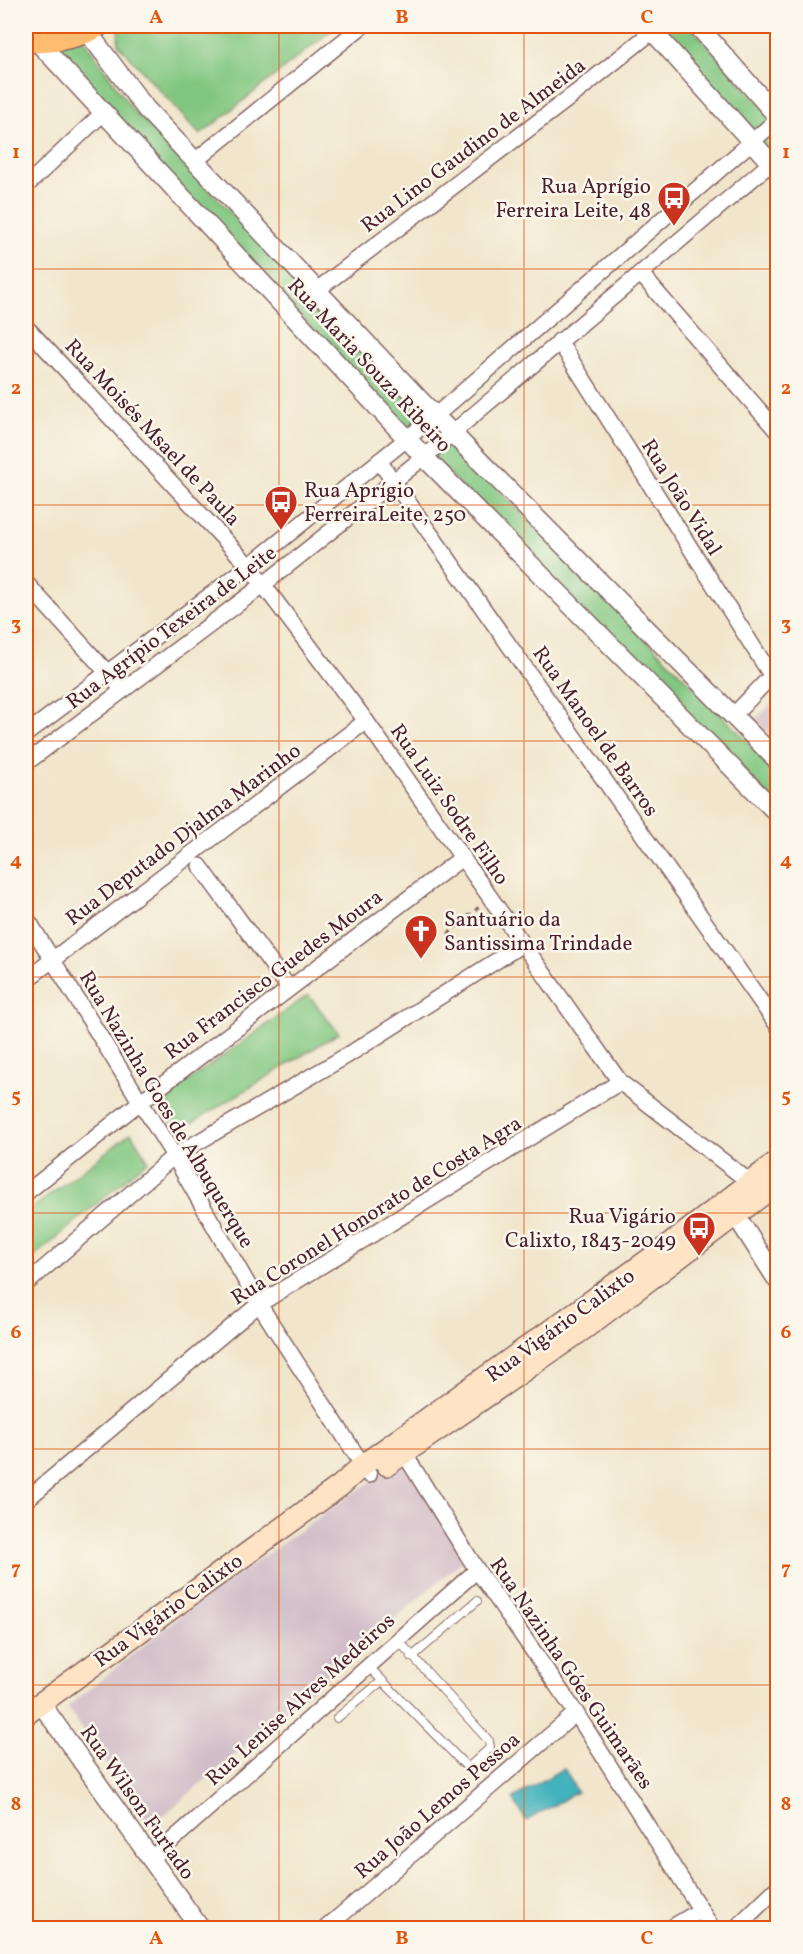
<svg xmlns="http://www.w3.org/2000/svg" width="803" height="1954" font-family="Vollkorn,serif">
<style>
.industrial{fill:#d2bdc8}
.green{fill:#82c781;stroke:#667356;stroke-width:1.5}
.water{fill:#42b2bc;stroke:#466874;stroke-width:1.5}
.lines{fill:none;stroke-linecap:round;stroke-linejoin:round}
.service-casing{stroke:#846563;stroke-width:10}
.minor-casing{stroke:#846563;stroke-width:18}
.tertiary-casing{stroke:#846563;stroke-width:21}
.secondary-casing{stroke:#846563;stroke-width:24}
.primary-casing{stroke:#846563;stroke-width:27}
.path{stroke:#846563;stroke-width:3;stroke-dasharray:4.5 4.5;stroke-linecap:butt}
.service{stroke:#fff;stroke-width:8}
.minor{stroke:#fff;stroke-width:15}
.tertiary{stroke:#fff;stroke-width:18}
.secondary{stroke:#fee4c5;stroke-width:21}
.primary{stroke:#fdbc6f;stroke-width:24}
.grid{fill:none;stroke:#e0560e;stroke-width:1.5;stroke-opacity:0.55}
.labels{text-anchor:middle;stroke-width:5;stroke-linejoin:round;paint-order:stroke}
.street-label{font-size:21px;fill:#4a1f2b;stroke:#fbf7ec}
.poi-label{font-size:21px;fill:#4a1f2b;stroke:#fbf7ec;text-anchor:end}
.neatline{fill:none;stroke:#e0560e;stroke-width:2}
.grid-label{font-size:20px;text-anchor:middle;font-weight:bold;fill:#e0560e}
</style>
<rect width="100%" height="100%" fill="#fbf7ec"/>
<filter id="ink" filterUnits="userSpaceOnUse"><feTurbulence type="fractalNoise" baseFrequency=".0167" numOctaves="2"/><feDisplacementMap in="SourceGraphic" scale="12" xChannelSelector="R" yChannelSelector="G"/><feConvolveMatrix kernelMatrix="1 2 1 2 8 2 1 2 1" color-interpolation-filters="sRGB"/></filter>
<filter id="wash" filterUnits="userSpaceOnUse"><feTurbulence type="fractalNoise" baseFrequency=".008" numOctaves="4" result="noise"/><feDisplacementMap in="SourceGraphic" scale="24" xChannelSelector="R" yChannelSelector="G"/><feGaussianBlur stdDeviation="1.35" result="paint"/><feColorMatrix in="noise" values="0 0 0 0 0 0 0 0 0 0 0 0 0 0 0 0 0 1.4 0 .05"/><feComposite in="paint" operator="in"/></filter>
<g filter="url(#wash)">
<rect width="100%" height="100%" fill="#f1e6cc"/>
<g class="industrial">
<polygon points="777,699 777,742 755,719"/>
<polygon points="403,1459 466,1558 150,1827 67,1707 199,1601"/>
</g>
<g class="green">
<polygon points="119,26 337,26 200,135 118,44"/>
<polygon points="658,26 690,26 777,124 777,148 771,154"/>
<polygon points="82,36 131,108 426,416 407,429 45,43"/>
<polygon points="450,441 777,771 777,805 433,458"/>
<polygon points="308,995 339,1033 177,1132 160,1101"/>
<polygon points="131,1133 148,1160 26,1264 26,1213"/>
</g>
<polygon class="water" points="564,1768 577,1792 526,1821 513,1798"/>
</g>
<g filter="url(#ink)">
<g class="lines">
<g class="service-casing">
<g id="service">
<polyline points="412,1657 477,1601"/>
<polyline points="368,1666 466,1766 469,1767 490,1748 489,1741 398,1640"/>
<polyline points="337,1718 382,1681"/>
</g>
</g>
<g class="minor-casing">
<g id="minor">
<polyline points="766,104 778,94"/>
<polyline points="195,161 362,26"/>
<polyline points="26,186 104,112"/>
<polyline points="640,273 778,432"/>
<polyline points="317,290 577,92 653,31"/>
<polyline points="26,327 249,566 366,721 620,1082 751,1183"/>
<polyline points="559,341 771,675"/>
<polyline points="379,461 778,1026"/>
<polyline points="26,583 123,690"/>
<polyline points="733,716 778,669"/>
<polyline points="26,734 249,566 435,416 778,119"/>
<polyline points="26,763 263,585 424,457 778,157"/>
<polyline points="200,866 289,988"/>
<polyline points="26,917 174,1156 259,1304 369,1475"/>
<polyline points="26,980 366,721"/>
<polyline points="26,1193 140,1102 463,857"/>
<polyline points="26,1284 174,1156 348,1055 521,945"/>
<polyline points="399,1445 477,1570 576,1713 712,1928"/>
<polyline points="26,1500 259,1304 620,1082"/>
<polyline points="150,1860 477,1570"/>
<polyline points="326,1928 576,1713"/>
<polyline points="671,1928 701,1910"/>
<polyline points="736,1928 778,1887"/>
</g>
</g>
<g class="tertiary-casing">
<g id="tertiary">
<polyline points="648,26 778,171"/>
<polyline points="698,26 778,117"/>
<polyline points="87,31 146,109 435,416 778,761"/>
<polyline points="37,41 424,457 778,814"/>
<polyline points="735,1214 778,1281"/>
<polyline points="40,1702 200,1928"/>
</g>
</g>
<g class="secondary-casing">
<g id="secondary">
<polyline points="387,1465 585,1328 778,1183"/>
<polyline points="26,1714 340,1486 363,1465 668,1246 778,1161"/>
</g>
</g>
<g class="primary-casing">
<path id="primary" d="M26,39C46,43 78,36 96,26"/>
</g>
<polyline class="path" points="448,934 480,906"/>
<use href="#service" class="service"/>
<use href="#minor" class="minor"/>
<use href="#tertiary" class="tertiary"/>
<use href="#secondary" class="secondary"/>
<use href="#primary" class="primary"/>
</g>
</g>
<path class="grid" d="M279,26V1928M524,26V1928M26,269H778M26,505H778M26,741H778M26,977H778M26,1213H778M26,1449H778M26,1685H778"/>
<defs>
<g id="bus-pin" transform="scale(1.725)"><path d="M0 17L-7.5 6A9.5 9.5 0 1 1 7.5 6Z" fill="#c8321e" stroke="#fbf7ec"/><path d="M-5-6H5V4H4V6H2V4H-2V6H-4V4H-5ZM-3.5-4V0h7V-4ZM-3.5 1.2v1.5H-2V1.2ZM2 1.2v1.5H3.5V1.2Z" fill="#fff"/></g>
<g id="church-pin" transform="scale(1.725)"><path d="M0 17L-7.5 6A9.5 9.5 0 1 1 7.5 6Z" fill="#c8321e" stroke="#fbf7ec"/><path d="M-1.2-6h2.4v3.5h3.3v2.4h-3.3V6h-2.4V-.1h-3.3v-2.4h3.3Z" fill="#fff"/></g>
</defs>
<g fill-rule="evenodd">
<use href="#bus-pin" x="674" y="198"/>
<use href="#bus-pin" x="281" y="502"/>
<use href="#church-pin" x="421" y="931"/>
<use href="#bus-pin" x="699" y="1228"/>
</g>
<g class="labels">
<g class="street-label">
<text transform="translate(473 145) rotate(-37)" y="7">Rua Lino Gaudino de Almeida</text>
<text transform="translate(370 365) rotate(47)" y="7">Rua Maria Souza Ribeiro</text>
<text transform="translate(153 432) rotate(47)" y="7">Rua Moisés Msael de Paula</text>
<text transform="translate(682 497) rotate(58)" y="7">Rua João Vidal</text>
<text transform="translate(171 627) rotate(-37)" y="7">Rua Agrípio Texeira de Leite</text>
<text transform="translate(596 731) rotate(55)" y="7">Rua Manoel de Barros</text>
<text transform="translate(450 804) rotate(55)" y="7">Rua Luiz Sodre Filho</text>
<text transform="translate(183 834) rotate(-37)" y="7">Rua Deputado Djalma Marinho</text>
<text transform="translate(273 974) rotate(-37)" y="7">Rua Francisco Guedes Moura</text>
<text transform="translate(167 1109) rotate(59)" y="7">Rua Nazinha Goes de Albuquerque</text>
<text transform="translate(376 1210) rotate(-32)" y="7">Rua Coronel Honorato de Costa Agra</text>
<text transform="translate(560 1325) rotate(-36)" y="7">Rua Vigário Calixto</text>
<text transform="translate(168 1610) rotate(-36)" y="7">Rua Vigário Calixto</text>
<text transform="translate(572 1673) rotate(56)" y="7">Rua Nazinha Góes Guimarães</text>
<text transform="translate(300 1699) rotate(-42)" y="7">Rua Lenise Alves Medeiros</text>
<text transform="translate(138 1802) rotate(55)" y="7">Rua Wilson Furtado</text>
<text transform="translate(437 1805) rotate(-41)" y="7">Rua João Lemos Pessoa</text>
</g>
<g class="poi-label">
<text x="651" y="193">Rua Aprígio<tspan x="651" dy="24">Ferreira Leite, 48</tspan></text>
<text x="304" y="497" text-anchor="start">Rua Aprígio<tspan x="304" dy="24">FerreiraLeite, 250</tspan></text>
<text x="444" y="926" text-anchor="start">Santuário da<tspan x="444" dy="24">Santissima Trindade</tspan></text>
<text x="676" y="1223">Rua Vigário<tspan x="676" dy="24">Calixto, 1843-2049</tspan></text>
</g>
</g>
<rect width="803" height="1954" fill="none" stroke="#fbf7ec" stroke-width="66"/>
<rect x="33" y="33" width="737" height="1888" class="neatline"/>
<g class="grid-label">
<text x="156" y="23">A</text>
<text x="402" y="23">B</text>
<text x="647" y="23">C</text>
<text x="16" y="158">1</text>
<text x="786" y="158">1</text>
<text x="16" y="394">2</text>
<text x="786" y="394">2</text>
<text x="16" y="630">3</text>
<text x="786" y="630">3</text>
<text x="16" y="866">4</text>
<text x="786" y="866">4</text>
<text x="16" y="1102">5</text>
<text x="786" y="1102">5</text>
<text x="16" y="1338">6</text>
<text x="786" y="1338">6</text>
<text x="16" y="1574">7</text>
<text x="786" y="1574">7</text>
<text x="16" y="1810">8</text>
<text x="786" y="1810">8</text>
<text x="156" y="1944">A</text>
<text x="402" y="1944">B</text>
<text x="647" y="1944">C</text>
</g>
</svg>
